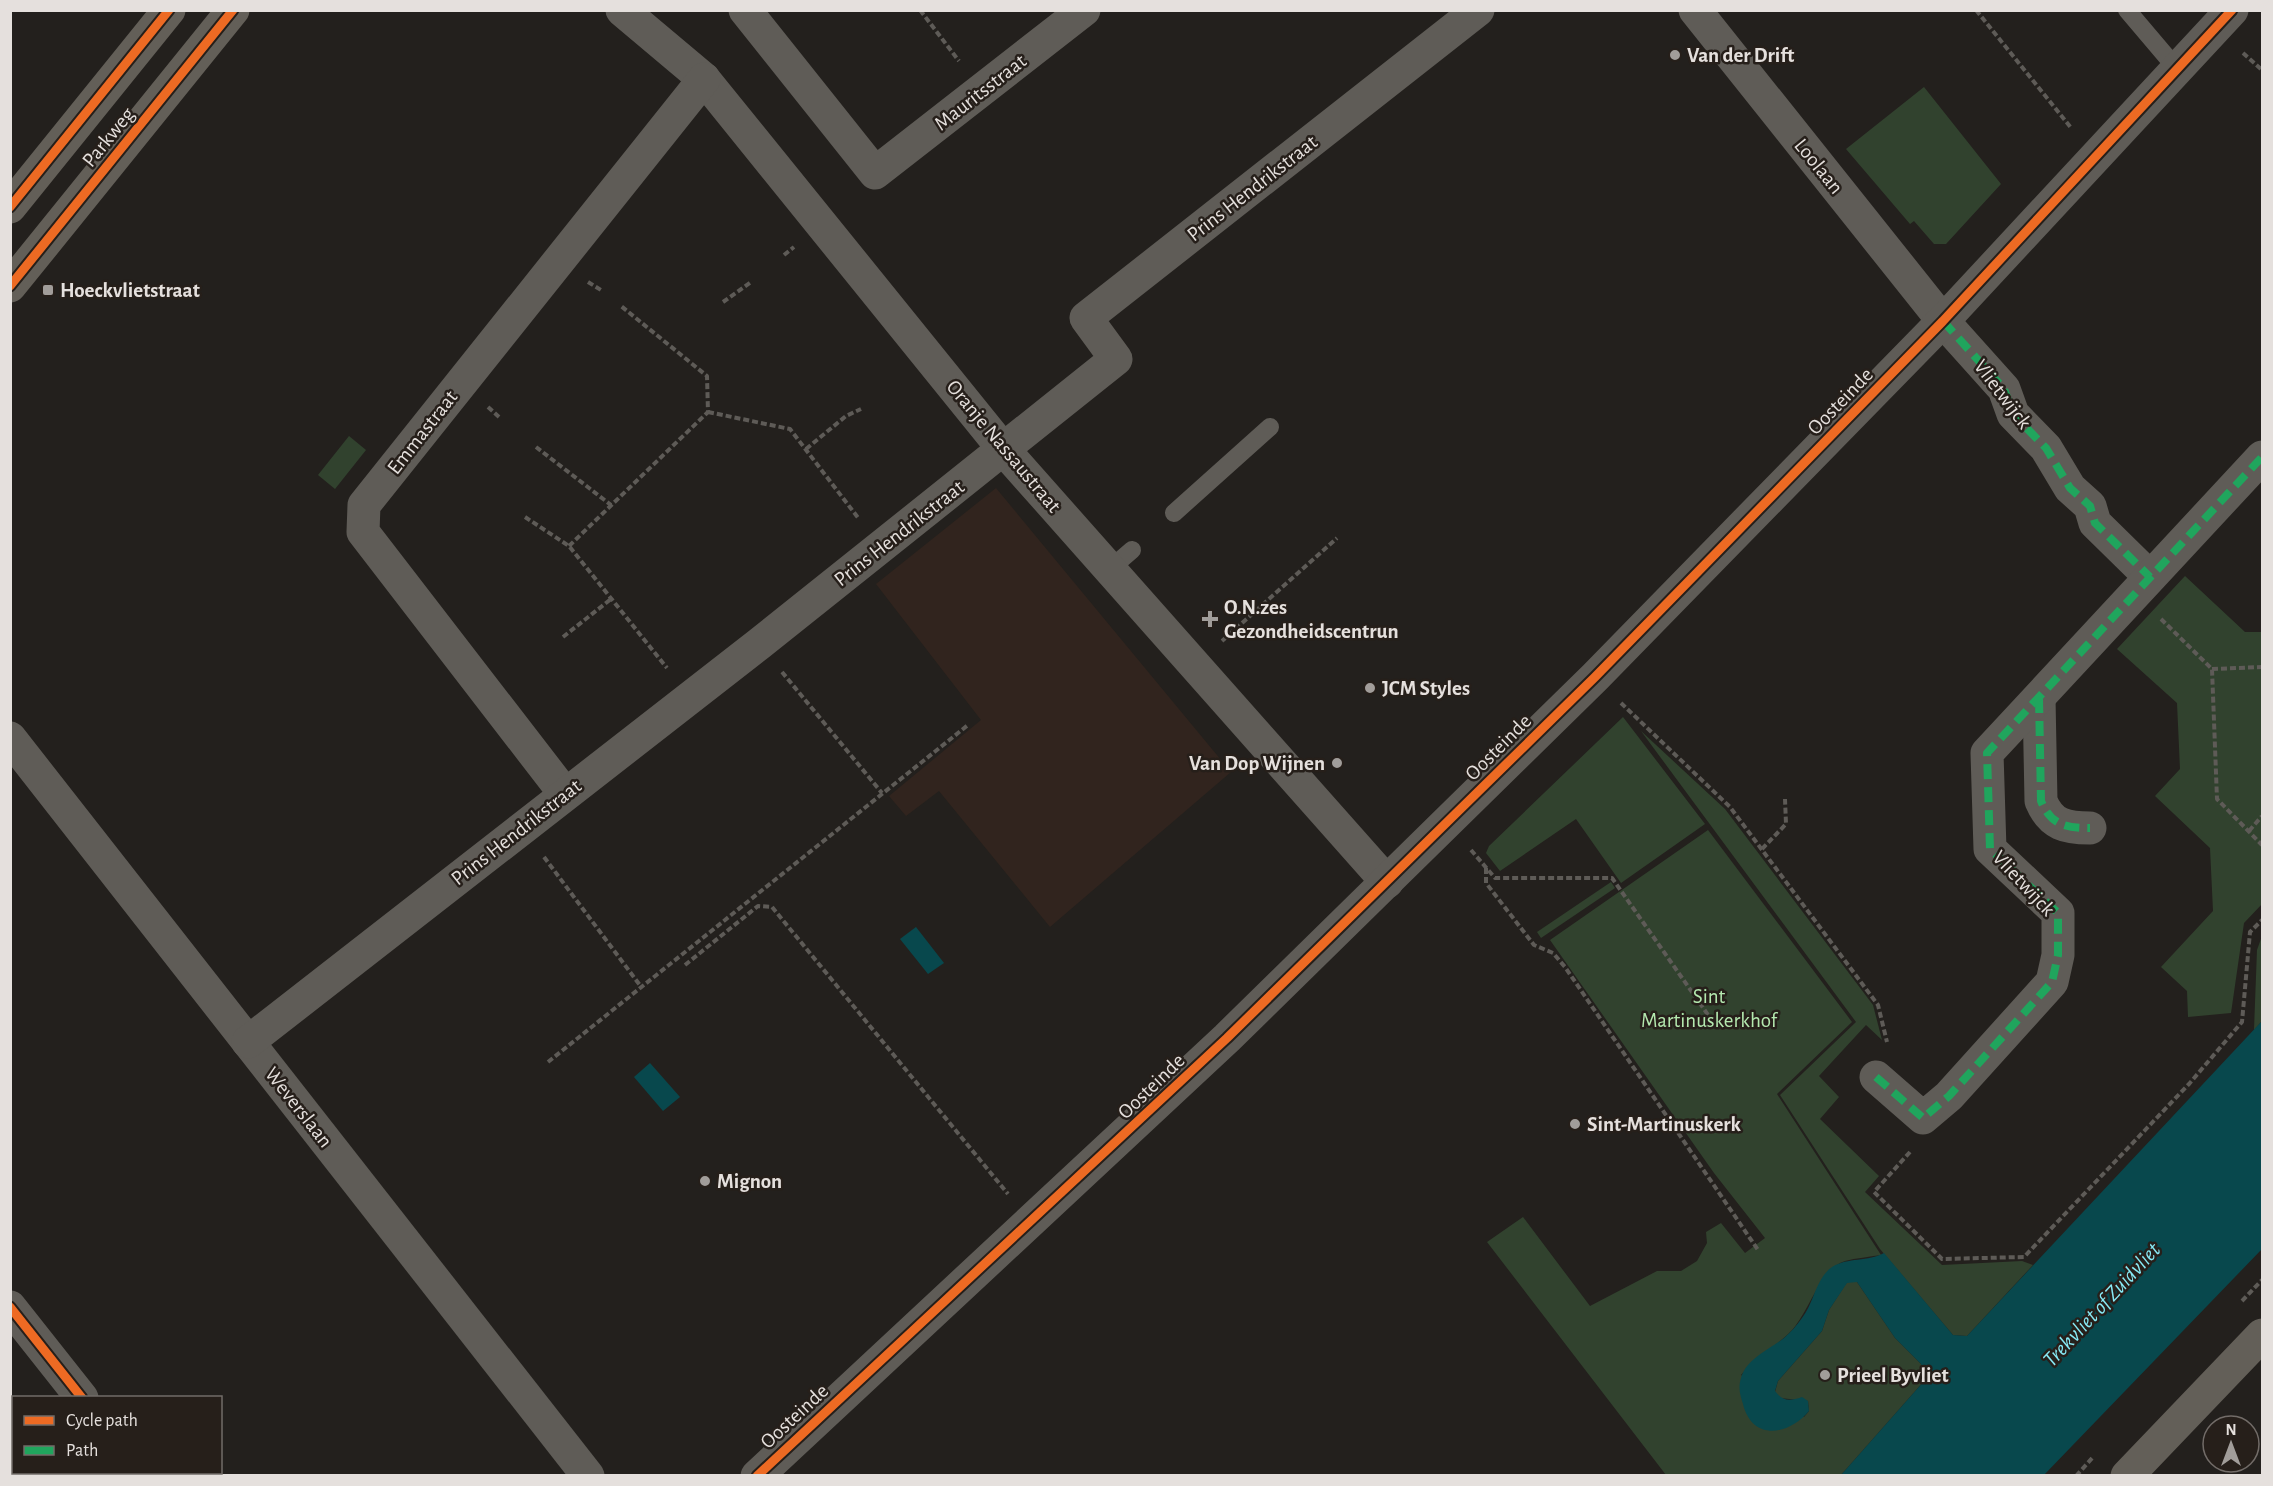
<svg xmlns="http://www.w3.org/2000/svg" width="2273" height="1486" font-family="'Alegreya Sans',sans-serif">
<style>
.built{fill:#31241e}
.green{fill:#31422e}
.water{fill:#08484d}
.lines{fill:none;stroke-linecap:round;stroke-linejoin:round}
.path{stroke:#5e5b57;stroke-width:4;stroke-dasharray:6 3;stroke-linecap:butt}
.lane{stroke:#5f5c57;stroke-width:18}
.street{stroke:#5f5c57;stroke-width:33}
.secondary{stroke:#635f58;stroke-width:33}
.quiet{stroke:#20a55d;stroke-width:8;stroke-dasharray:15 8;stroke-linecap:butt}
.cycleway-casing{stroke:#261f1a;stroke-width:13}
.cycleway{stroke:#ed6a23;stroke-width:9}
.poi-dot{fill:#a19d9a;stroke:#261f1a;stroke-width:2}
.labels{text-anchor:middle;stroke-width:5;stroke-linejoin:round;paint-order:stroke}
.poi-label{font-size:21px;font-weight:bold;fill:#e5e0dd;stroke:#261f1a;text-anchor:start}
.street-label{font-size:21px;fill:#e5e0dd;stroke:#261f1a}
.park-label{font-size:21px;fill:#b4e8af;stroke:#261f1a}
.water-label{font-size:22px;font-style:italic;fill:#87e9f4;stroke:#261f1a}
</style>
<rect width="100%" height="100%" fill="#23201d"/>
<polygon class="built" points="996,488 1231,772 1050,927 939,791 906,816 889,796 981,720 876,584"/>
<g class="green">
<polygon points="1924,87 2001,184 1946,244 1934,244 1914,221 1910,224 1846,149"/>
<polygon points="349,436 366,450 335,489 318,475"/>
<polygon points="2185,576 2245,632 2262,632 2262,904 2244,923 2231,1013 2188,1017 2187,991 2161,967 2213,911 2210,848 2155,796 2180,769 2177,703 2117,649"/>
<polygon points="1623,717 1705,824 1621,883 1576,819 1500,871 1486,853 1489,846"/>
<polygon points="1641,731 1725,809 1873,1005 1882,1040 1866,1025 1819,1076 1839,1097 1820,1119 1879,1176 1865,1192 1942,1265 2022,1261 2033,1265 1967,1336 1953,1335 1880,1249 1780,1095 1856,1022"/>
<path d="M1708,830L1852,1022L1777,1094L1881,1255C1869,1257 1856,1258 1845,1261C1821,1268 1810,1309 1793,1329C1777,1346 1757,1357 1741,1375L1804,1417L1809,1411L1808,1401L1780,1398L1775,1392L1778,1381L1822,1331L1829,1310L1847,1282H1857L1895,1338L1921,1364L1925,1380L1841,1475H1666L1487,1242L1523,1217L1590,1306L1657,1271H1681L1697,1261L1707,1243L1706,1232L1721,1223L1745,1253L1765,1238L1714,1173L1550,940Z"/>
<polygon points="1611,882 1615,888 1541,938 1537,932"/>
<polygon points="2262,936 2262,1021 2254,1030 2257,950"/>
</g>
<g class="water">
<polygon points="916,927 944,963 928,974 900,939"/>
<path d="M2262,1021V1249L2044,1475H1841L1925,1380L1921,1364L1895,1338L1857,1282L1847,1283L1829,1310L1822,1331L1778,1381L1775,1391C1783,1402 1790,1401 1802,1397L1808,1401L1809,1411C1788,1436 1752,1441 1743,1404C1740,1395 1738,1388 1741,1378C1746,1359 1770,1349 1784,1338C1791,1332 1797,1325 1802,1318C1814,1303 1816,1278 1832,1267C1848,1257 1868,1262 1884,1253L1953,1335L1967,1336Z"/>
<polygon points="650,1063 680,1097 663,1111 634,1077"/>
</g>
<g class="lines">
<g class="path">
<polyline points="920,10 959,61"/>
<polyline points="1976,10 2072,129"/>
<polyline points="2243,53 2262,70"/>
<polyline points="784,255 794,247"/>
<polyline points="588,282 601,290"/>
<polyline points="723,302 751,282"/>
<polyline points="488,407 499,417"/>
<polyline points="708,412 790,429 859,519"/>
<polyline points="536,447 611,505"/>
<polyline points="806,449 846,416 861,409"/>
<polyline points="525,517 569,546 667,668"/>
<polyline points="569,546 708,412 707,376 621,306"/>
<polyline points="2161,619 2212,669 2217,799 2262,845"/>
<polyline points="563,637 611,599"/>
<polyline points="1222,641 1337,538"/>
<polyline points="2212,669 2262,667"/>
<polyline points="782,672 882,793"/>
<polyline points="1621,703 1730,807 1878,1005 1887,1042"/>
<polyline points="2249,831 2262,816"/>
<polyline points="1762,849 1786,824 1785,799"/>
<polyline points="1471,850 1495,878 1612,878 1713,1022"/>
<polyline points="544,857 642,988"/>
<polyline points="1486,868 1486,883 1534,945 1553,953 1565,967 1758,1250"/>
<polyline points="685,965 758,906 772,907 1008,1194"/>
<polyline points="548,1062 968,725"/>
<polyline points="1910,1152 1874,1192 1942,1259 2024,1257 2189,1084 2242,1022 2250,932 2262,920"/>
<polyline points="2242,1301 2262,1280"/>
<polyline points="2076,1476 2094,1456"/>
</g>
<g class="lane">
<polyline points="2127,10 2177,69"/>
<polyline points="1174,513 1270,427"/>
<polyline points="1110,569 1132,550"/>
</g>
<g class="street">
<polyline points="622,10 704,79 1004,450 1387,882"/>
<polyline points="745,10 875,173 1084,10"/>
<polyline points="1695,10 1943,321 2004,389 2013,414 2046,448 2070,488 2090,506 2095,523 2150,577"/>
<path d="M2039,698L2041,801C2051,825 2066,828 2090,828"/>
<polyline points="10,738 588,1476"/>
<polyline points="565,794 363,532 364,505 704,79"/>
<polyline points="248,1042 759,644 1116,359 1086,318 1478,10"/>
<polyline points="1876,1077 1923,1118 1949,1096 2052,982 2058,955 2058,913 1990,849 1987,753 2262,457"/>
<polyline points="10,1307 82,1398"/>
<polyline points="142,1472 145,1476"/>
<polyline points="757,1476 1227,1038 1595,677 1943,321 2232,10"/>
</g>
<g class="secondary">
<polyline points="10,207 169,10"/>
<polyline points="10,286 233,10"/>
<polyline points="2127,1476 2262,1335"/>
</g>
<g class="quiet">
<polyline points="1943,321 2004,389 2013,414 2046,448 2070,488 2090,506 2095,523 2150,577"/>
<path d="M2039,698L2041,801C2051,825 2066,828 2090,828"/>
<polyline points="1876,1077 1923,1118 1949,1096 2052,982 2058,955 2058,913 1990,849 1987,753 2262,457"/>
</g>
<g class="cycleway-casing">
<g id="cycleway">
<polyline points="10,207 169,10"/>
<polyline points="10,286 233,10"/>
<polyline points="10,1307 82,1398"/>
<polyline points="757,1476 1227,1038 1595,677 1943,321 2232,10"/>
</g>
</g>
<use href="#cycleway" class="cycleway"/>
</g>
<g class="poi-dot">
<circle cx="1675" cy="55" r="6"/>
<rect x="42" y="284" width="12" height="12" rx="3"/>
<path d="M1207 610h6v6h6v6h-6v6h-6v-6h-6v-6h6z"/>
<circle cx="1370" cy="688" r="6"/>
<circle cx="1337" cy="763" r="6"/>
<circle cx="1575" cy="1124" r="6"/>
<circle cx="705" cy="1181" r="6"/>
<circle cx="1825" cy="1375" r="6"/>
</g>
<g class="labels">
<g class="poi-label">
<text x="1687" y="62">Van der Drift</text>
<text x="60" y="297">Hoeckvlietstraat</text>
<text x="1224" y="614">O.N.zes<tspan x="1224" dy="24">Gezondheidscentrun</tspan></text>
<text x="1382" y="695">JCM Styles</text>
<text x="1325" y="770" text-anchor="end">Van Dop Wijnen</text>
<text x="1587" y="1131">Sint-Martinuskerk</text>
<text x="717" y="1188">Mignon</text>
<text x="1837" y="1382">Prieel Byvliet</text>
</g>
<g class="street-label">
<text transform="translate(980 92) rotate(-38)" y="7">Mauritsstraat</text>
<text transform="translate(108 137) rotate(-51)" y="7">Parkweg</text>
<text transform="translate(1819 166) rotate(51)" y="7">Loolaan</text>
<text transform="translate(1252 188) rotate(-38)" y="7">Prins Hendrikstraat</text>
<text transform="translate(2003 394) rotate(53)" y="7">Vlietwijck</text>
<text transform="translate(1840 401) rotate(-46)" y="7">Oosteinde</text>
<text transform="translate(422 432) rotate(-52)" y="7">Emmastraat</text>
<text transform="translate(1004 446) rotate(50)" y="7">Oranje Nassaustraat</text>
<text transform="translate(899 533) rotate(-38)" y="7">Prins Hendrikstraat</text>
<text transform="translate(1498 747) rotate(-45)" y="7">Oosteinde</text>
<text transform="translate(516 832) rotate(-38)" y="7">Prins Hendrikstraat</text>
<text transform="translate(2024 883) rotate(47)" y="7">Vlietwijck</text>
<text transform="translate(1151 1086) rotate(-44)" y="7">Oosteinde</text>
<text transform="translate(299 1107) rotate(52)" y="7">Weverslaan</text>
<text transform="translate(794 1416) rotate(-43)" y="7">Oosteinde</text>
</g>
<g class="park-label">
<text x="1709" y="1003">Sint<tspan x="1709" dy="24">Martinuskerkhof</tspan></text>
</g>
<g class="water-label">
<text transform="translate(2101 1304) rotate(-47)" y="8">Trekvliet of Zuidvliet</text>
</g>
</g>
<rect width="2273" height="1486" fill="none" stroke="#e5e0dd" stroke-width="24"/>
<rect x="12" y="1396" width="210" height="78" fill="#261f1a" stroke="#726c68" stroke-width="1.5"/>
<rect x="24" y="1416" width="30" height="9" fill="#ed6a23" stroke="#726c68" stroke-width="1.5"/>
<text x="66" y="1426" font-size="18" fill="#e5e0dd">Cycle path</text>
<rect x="24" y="1446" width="30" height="9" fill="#20a55d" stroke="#726c68" stroke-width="1.5"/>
<text x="66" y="1456" font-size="18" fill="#e5e0dd">Path</text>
<g transform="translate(2231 1444)"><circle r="28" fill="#261f1a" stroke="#726c68" stroke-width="1.5"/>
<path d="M0-4.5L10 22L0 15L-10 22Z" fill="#a19d9a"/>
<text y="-9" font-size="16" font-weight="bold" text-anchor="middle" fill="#e5e0dd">N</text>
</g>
</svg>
